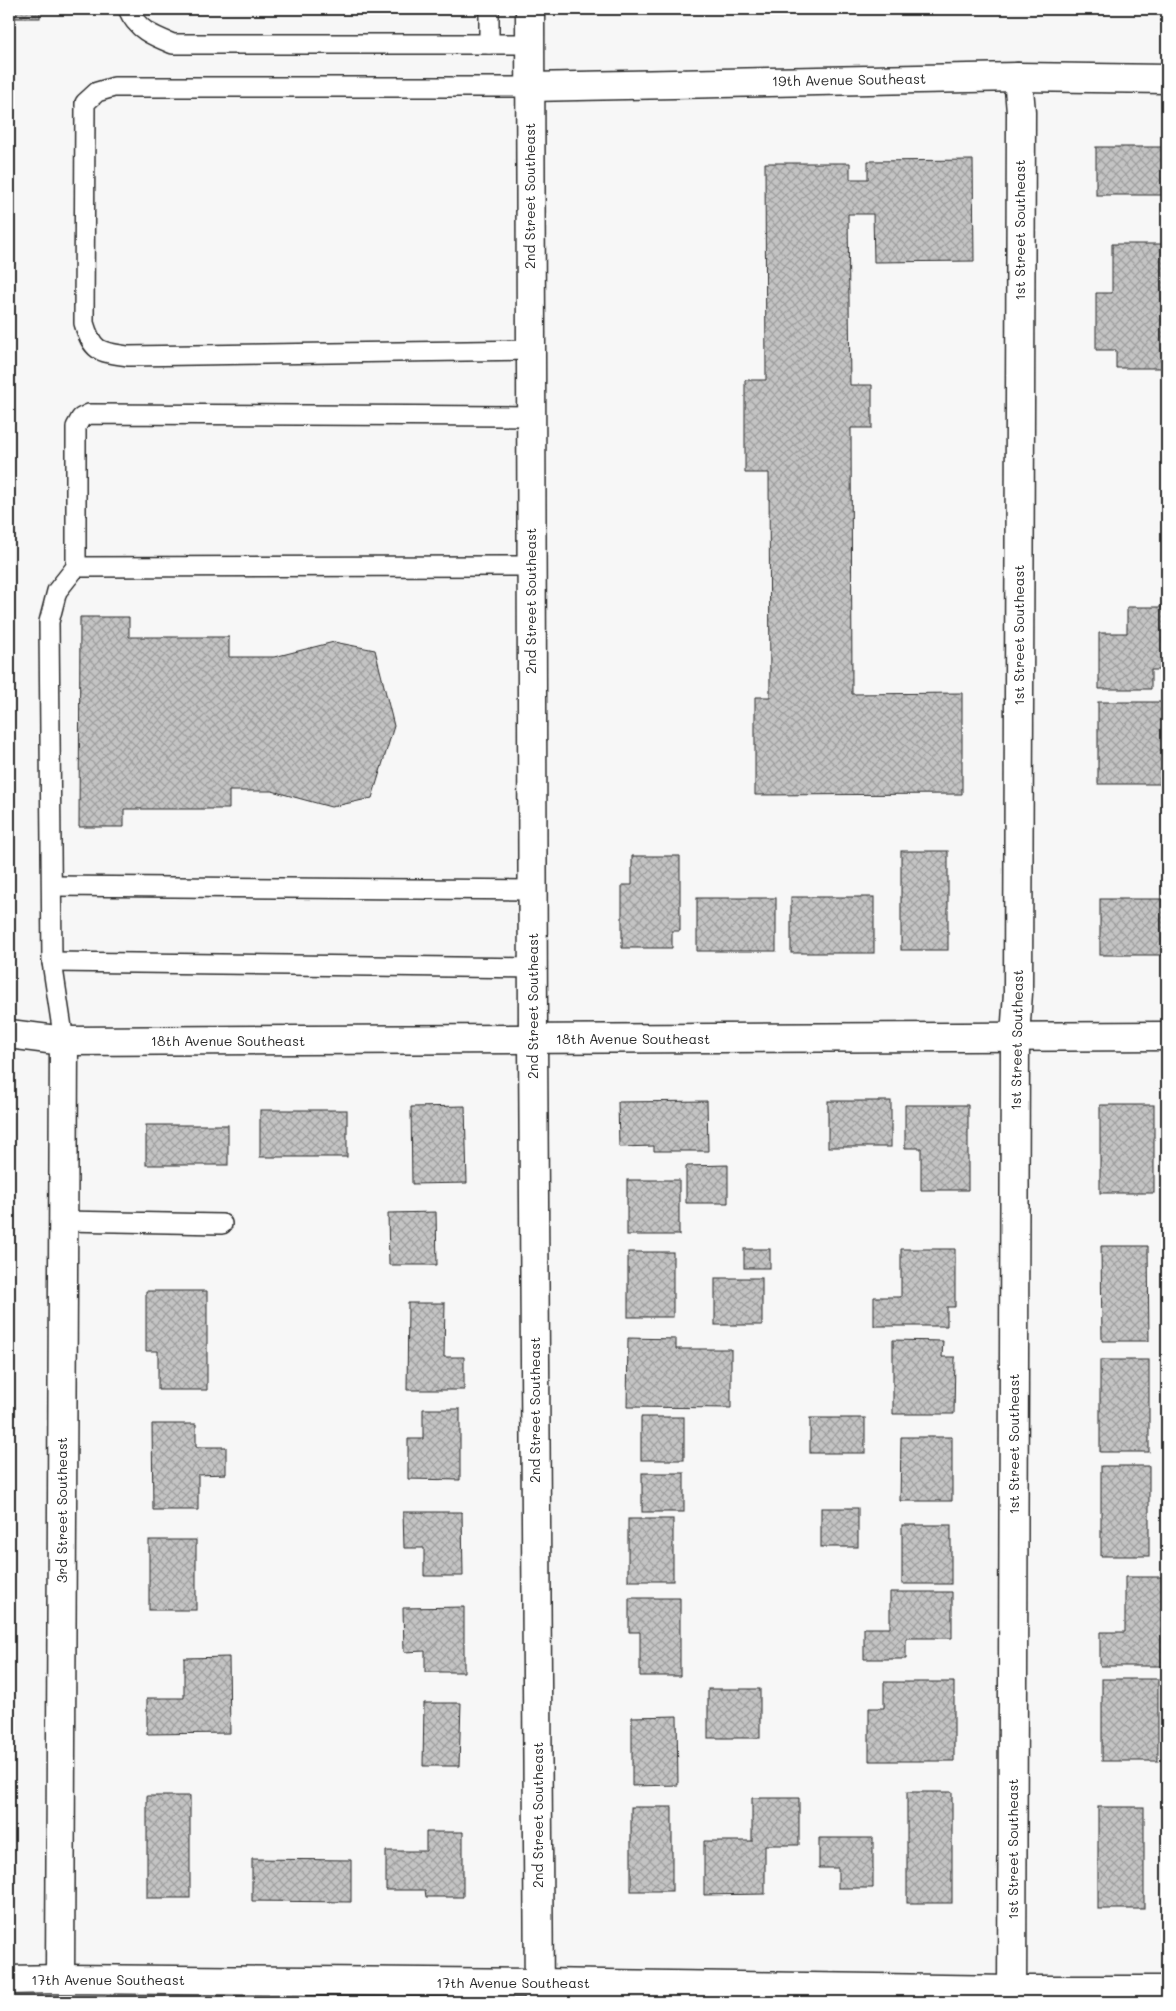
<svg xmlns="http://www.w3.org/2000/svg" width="1176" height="2011" font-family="Mali,sans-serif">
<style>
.building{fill:url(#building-cross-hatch);stroke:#2b2b2b}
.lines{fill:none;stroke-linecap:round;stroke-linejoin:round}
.service-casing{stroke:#2b2b2b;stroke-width:22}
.minor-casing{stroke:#2b2b2b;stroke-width:31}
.tertiary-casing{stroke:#2b2b2b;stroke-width:31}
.service{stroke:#fff;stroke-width:19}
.minor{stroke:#fff;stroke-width:28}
.tertiary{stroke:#fff;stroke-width:28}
.labels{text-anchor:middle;stroke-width:4.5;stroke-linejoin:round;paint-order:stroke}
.street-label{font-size:14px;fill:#2b2b2b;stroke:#fff}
</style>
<defs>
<pattern id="building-cross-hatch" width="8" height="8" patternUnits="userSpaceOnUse" patternTransform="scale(1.25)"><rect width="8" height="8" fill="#c4c4c4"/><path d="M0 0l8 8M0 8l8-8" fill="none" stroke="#9f9f9f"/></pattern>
</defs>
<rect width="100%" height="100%" fill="#f7f7f7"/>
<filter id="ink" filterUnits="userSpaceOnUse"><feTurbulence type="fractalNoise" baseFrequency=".02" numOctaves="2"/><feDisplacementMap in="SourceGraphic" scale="10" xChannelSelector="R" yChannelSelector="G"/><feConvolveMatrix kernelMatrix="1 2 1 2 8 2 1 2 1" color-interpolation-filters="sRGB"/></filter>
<g filter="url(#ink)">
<g class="building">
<rect x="9" y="9" width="31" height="9"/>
<polygon points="176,9 445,9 176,10"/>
<rect x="1096" y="147" width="71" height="48"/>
<polygon points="973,160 974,261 874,262 873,214 848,214 850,385 872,385 872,428 851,428 852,694 962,693 962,794 755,795 755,697 770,697 769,473 745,473 745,380 766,380 765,163 850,163 850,179 868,179 868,161"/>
<polygon points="1112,244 1167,244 1167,368 1116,368 1116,350 1096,350 1096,293 1112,293"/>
<polygon points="1127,607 1167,607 1167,670 1151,670 1151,689 1099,689 1099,633 1127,633"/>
<polygon points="80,617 129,617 129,637 229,637 229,657 274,657 334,642 375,650 394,726 372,798 331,807 272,791 229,791 229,809 124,809 124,827 79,827"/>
<rect x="1098" y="702" width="69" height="82"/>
<rect x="901" y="851" width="47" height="99"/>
<polygon points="632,856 680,856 680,931 672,931 672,948 622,948 622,885 632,885"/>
<rect x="791" y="897" width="83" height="56"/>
<rect x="697" y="898" width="79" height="53"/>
<rect x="1100" y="899" width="67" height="56"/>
<polygon points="707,1101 708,1151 654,1151 654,1146 619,1147 618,1102"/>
<rect x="828" y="1101" width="63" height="46"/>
<polygon points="905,1105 968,1105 968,1190 921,1190 921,1148 905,1148"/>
<rect x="1100" y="1105" width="54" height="88"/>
<polygon points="465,1106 467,1183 412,1184 411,1107"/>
<rect x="260" y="1110" width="87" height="47"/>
<rect x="146" y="1125" width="82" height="40"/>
<polygon points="728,1165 728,1203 686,1203 686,1166"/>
<rect x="627" y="1180" width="52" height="55"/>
<polygon points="436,1212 437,1265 389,1265 388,1213"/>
<polygon points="1101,1246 1148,1246 1149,1341 1102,1341"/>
<rect x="744" y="1249" width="26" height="19"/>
<polygon points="901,1249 955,1249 955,1307 947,1307 947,1326 874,1326 874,1297 901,1297"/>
<rect x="628" y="1252" width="45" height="65"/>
<rect x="715" y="1278" width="47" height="47"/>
<polygon points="146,1291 207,1291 207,1390 158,1390 158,1351 146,1351"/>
<polygon points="408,1303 445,1303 444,1357 464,1357 464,1390 407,1390"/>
<polygon points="628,1338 676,1339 676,1349 731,1349 731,1408 627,1407"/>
<polygon points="893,1340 943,1341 942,1357 955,1357 954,1414 893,1414"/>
<rect x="1100" y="1360" width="49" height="92"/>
<polygon points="423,1409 460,1409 460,1480 408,1479 408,1439 423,1439"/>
<rect x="641" y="1417" width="43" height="43"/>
<rect x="810" y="1418" width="55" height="35"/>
<polygon points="152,1424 196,1424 196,1447 226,1447 226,1474 198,1475 198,1510 153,1510"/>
<polygon points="901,1437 952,1437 952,1501 900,1501"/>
<rect x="1101" y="1466" width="48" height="90"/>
<rect x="642" y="1473" width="42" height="39"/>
<rect x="821" y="1508" width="37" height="39"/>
<polygon points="403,1512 462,1512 463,1576 424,1576 424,1548 404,1548"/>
<rect x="628" y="1519" width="45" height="62"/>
<rect x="902" y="1525" width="49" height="59"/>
<rect x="149" y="1540" width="47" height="70"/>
<polygon points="1125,1577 1167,1577 1167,1666 1100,1666 1100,1632 1125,1632"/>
<polygon points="890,1592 952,1592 952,1638 906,1638 906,1659 864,1659 864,1628 890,1628"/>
<polygon points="629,1598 680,1598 680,1676 640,1676 640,1632 629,1632"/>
<polygon points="464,1607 464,1672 425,1672 425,1651 404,1652 403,1608"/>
<polygon points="229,1657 230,1733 147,1734 147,1698 184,1698 184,1658"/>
<rect x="1102" y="1679" width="56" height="82"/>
<polygon points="884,1682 954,1682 954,1761 869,1761 869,1708 884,1708"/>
<rect x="708" y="1689" width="52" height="49"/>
<polygon points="424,1703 461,1703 459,1766 423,1766"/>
<polygon points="677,1716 678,1785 632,1786 632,1717"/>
<rect x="907" y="1792" width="45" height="111"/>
<rect x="147" y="1796" width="43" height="102"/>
<polygon points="752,1798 799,1798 799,1845 765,1845 765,1894 704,1895 704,1841 752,1841"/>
<rect x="631" y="1807" width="41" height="84"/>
<rect x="1098" y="1807" width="46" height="102"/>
<polygon points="426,1832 463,1832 463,1897 426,1897 425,1890 386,1890 386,1851 426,1851"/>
<polygon points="819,1838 873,1838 873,1888 838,1888 838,1868 819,1868"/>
<polygon points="252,1859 351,1860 351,1902 252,1901"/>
</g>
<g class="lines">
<g class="service-casing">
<g id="service">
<path d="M128,9C137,30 153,36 173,44H530"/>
<polyline points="489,9 489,44"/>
<path d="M530,87H114L97,92L85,103L84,323C93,353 100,352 129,356L531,350"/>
<polyline points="531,416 89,414 81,418 76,427 76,567 531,566"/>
<polyline points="52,886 533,890"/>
<polyline points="52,962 533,968"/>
<polyline points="64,1041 52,962 49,622 57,591 76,567"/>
<polyline points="63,1221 222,1224"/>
</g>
</g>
<g class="minor-casing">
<g id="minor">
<polyline points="530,87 1018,77 1167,79"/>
<polyline points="9,1034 64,1041 1167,1036"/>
<polyline points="60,1979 64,1041"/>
<polyline points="9,1980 60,1979 539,1983 1012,1990 1167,1990"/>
<polyline points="1012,2002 1015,1036 1018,993 1021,112 1018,77"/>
</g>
</g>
<g class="tertiary-casing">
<polyline id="tertiary" points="530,9 533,1040 539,2002"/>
</g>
<use href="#service" class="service"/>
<use href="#minor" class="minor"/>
<use href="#tertiary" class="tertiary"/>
</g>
</g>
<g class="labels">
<g class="street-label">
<text transform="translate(849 80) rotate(-1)" y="5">19th Avenue Southeast</text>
<text transform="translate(530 196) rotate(-90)" y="5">2nd Street Southeast</text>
<text transform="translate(1020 230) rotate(-90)" y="5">1st Street Southeast</text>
<text transform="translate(531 601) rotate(-90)" y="5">2nd Street Southeast</text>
<text transform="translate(1019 635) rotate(-90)" y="5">1st Street Southeast</text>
<text transform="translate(533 1006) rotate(-90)" y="5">2nd Street Southeast</text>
<text x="633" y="1044">18th Avenue Southeast</text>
<text transform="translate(1017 1040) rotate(-89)" y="5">1st Street Southeast</text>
<text x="228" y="1046">18th Avenue Southeast</text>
<text transform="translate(535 1410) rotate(-90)" y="5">2nd Street Southeast</text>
<text transform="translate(1014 1444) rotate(-90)" y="5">1st Street Southeast</text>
<text transform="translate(62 1510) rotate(-90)" y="5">3rd Street Southeast</text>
<text transform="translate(538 1815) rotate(-90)" y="5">2nd Street Southeast</text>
<text transform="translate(1013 1849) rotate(-90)" y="5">1st Street Southeast</text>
<text x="108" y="1985">17th Avenue Southeast</text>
<text x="513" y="1988">17th Avenue Southeast</text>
</g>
</g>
<rect width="1176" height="2011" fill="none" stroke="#fff" stroke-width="30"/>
<rect x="15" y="15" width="1146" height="1981" fill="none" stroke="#2b2b2b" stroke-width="2" filter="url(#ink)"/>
</svg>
